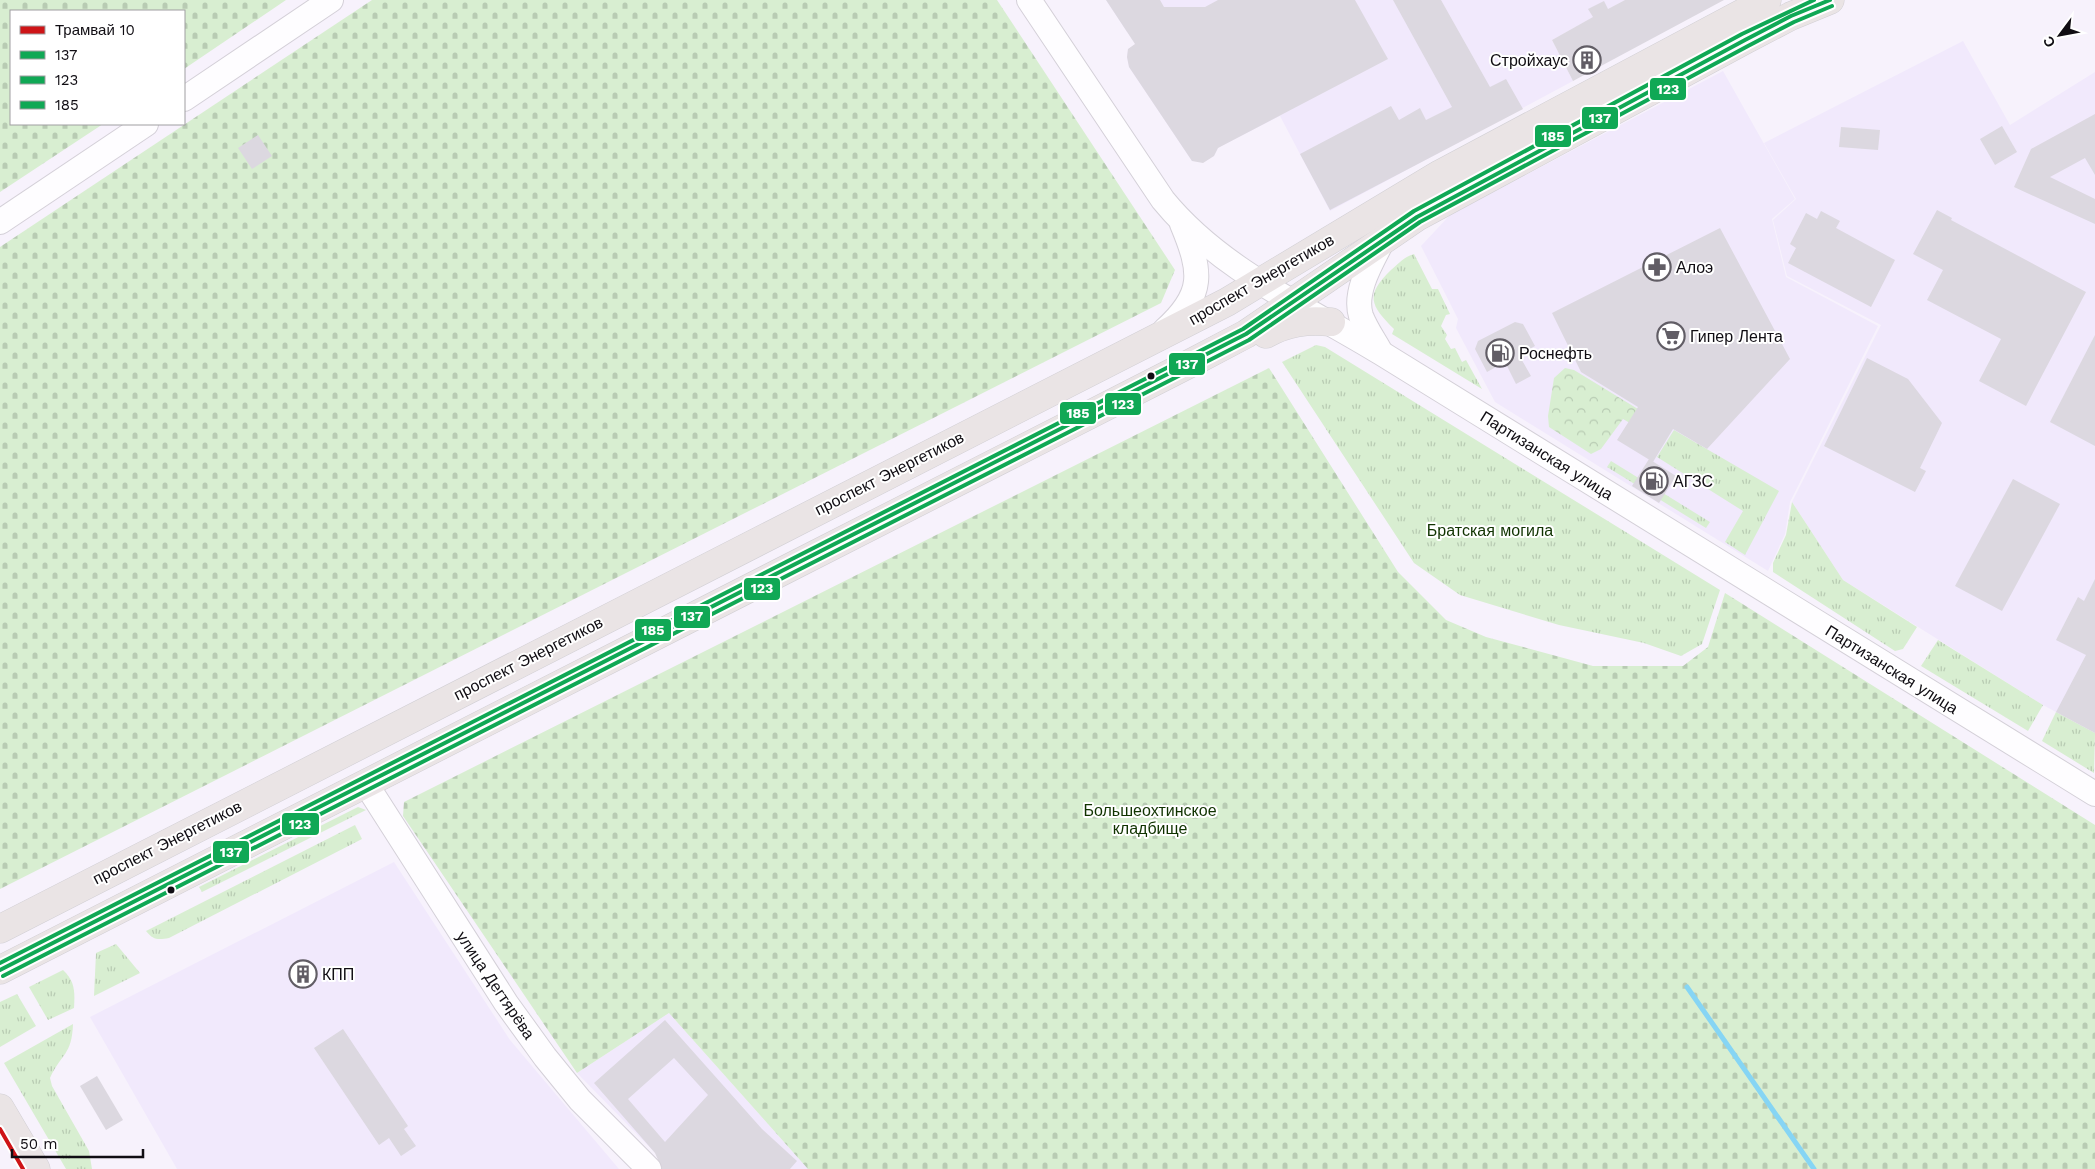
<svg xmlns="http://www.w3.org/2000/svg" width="2095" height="1169" font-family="'Work Sans',sans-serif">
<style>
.built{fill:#f1e9fc}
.grass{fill:url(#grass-tufts)}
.forest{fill:url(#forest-crowns)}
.cemetery{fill:url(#cemetery-stones)}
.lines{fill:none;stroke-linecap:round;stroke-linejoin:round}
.stream{stroke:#86d5f4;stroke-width:5}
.building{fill:#dcd8e0;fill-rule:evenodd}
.minor-casing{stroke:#d4d0d8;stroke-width:26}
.major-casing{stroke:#d1cfd4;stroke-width:29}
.minor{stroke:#fefdff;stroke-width:24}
.major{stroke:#eae4e5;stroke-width:28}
.bus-1-casing{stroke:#fff;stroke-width:8}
.bus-2-casing{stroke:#fff;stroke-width:8}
.bus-3-casing{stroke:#fff;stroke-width:8}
.bus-1{stroke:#10a855;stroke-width:4}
.bus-2{stroke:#10a855;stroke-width:4}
.bus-3{stroke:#10a855;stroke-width:4}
.tram-1-casing{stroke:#fff;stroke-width:8}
.tram-1{stroke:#ce1417;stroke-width:4}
.bus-dot{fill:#100d13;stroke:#fff;stroke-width:2}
.labels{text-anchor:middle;stroke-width:4;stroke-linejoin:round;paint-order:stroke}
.poi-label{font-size:16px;fill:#100d13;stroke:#fff;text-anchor:start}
.street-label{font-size:16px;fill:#100d13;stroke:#fff}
.park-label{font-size:16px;fill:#103300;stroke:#fff}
.line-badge{stroke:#fff;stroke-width:2}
.badge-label{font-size:14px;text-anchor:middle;font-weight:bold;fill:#fff}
</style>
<defs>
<pattern id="grass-tufts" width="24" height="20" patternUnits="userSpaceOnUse" patternTransform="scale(1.25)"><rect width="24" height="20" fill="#d8eed1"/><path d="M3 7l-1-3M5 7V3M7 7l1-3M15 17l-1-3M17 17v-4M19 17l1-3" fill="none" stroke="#b8cbb3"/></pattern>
<pattern id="forest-crowns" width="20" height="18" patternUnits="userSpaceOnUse" patternTransform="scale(1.25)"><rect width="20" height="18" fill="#d8eed1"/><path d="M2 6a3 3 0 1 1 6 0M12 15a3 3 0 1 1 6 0" fill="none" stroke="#b8cbb3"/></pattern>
<pattern id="cemetery-stones" width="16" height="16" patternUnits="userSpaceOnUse" patternTransform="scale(1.25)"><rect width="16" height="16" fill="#d8eed1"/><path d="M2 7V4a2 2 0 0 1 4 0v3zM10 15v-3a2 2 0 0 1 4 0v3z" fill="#b8cbb3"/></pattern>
</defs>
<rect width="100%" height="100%" fill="#f7f2fc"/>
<g class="built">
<polygon points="1106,0 1625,0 1552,40 1573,81 1330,211 1280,116 1192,161 1129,67 1127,57 1128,49 1153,34 1144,21 1127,32"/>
<polygon points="1963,41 2010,125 2095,72 2095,733 2043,705 1843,580 1792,502 1881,325 1787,276 1773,220 1796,199 1764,143"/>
<polygon points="1723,71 1795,199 1772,219 1786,277 1878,326 1790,502 1785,534 1768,571 1495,402 1456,328 1458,319 1421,246 1450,215"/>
<polygon points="394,862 510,1040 619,1169 177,1169 90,1017"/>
<polygon points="669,1013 808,1169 671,1169 577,1073"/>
</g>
<g class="grass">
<path d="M1414,254L1432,289H1438L1450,314L1446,315L1441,326L1447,335L1445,339L1451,349L1455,348L1462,362L1466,360L1482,389L1392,334L1394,329C1370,305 1365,295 1391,270C1399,263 1404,257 1414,254Z"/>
<polygon points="1316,345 1325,347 1720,590 1702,644 1681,656 1644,643 1559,625 1460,595 1414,563 1282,362"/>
<polygon points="1674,430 1779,491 1745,555 1725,542 1743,511 1657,457"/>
<polygon points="1611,461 1710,522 1706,528 1607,467"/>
<polygon points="1792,502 1843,580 1917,627 1903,649 1895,651 1773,572 1773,563 1786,535"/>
<polygon points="1938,640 2043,705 2028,731 1921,666"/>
<polygon points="2056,712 2095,733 2094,773 2042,741"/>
<polygon points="358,807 366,810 202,892 199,887"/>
<path d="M355,825L362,839L169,938C158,940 153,940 146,931Z"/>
<polygon points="116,944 140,973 94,996 96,953"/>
<path d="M63,970C75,981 75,992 74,1008L48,1020L29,987Z"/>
<polygon points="17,994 36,1026 0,1047 0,1002"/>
<path d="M73,1024C72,1055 61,1054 50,1078L52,1086L89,1151L92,1169H66L4,1063Z"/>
</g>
<polygon class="forest" points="1565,368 1574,370 1669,428 1657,439 1623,419 1601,449 1591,454 1549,427 1548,416 1554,378"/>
<g class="cemetery">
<polygon points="0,0 286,0 184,69 184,11 11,11 11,124 103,124 0,192"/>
<polygon points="372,0 997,0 1175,270 1161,303 0,889 0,247"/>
<polygon points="1269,368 1398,572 1446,620 1486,637 1593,666 1683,666 1708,647 1725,593 2095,825 2095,1169 808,1169 669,1013 577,1073 403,816 404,802"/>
</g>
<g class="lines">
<polyline class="stream" points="1687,987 1814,1169"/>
</g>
<g class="building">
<polygon points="1106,0 1160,0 1164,7 1205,7 1218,0 1355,0 1388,59 1218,148 1214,156 1203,163 1192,161 1129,67 1127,57 1128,49 1135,44"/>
<polygon points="1393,0 1441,0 1490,87 1506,79 1523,109 1330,210 1300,154 1391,106 1399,120 1420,108 1426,120 1452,107"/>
<polygon points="1625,0 1724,0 1573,81 1552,40 1593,17 1588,9 1604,1 1608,9"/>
<polygon points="2095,114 2095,175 2085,158 2050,177 2095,199 2095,224 2014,187 2031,149"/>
<polygon points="2002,126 2017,152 1995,165 1980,139"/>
<polygon points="1841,127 1880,130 1878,150 1839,147"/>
<polygon points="258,135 272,156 252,169 238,148"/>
<polygon points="1937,210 1952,218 1951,220 2086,292 2026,406 1979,381 2001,339 1927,300 1943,270 1913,254"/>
<polygon points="1821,211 1840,221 1836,228 1895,260 1871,307 1788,263 1796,248 1790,244 1806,213 1817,219"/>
<polygon points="1720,228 1790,359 1707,449 1673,429 1653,462 1617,440 1638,407 1581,372 1552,313"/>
<polygon points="1515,322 1523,324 1535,346 1519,355 1531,376 1516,384 1505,362 1487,372 1475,349 1478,341"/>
<polygon points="2095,335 2095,446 2050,422"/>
<polygon points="1867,358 1908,379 1942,423 1920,468 1926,471 1915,492 1824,446"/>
<polygon points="1649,459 1676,476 1659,503 1632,486"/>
<polygon points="2013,479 2060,504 2002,611 1955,586"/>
<polygon points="2095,579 2095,733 2056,712 2086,655 2056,640 2078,597 2084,601"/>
<path d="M665,1020L762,1129L797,1161L790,1169H662L655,1153L594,1083ZM674,1058L708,1095L665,1142L628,1099Z"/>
<polygon points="343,1029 408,1126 404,1129 416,1146 401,1156 389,1138 379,1145 314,1048"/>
<polygon points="97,1076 123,1120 106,1130 80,1086"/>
</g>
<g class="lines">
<g class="minor-casing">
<g id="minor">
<path d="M1029,0L1163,200C1220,270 1306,307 1381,353L2095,794"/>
<polyline points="184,99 331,0"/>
<polyline points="0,222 146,124"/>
<path d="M1165,330C1205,294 1202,272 1182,224"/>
<path d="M1380,351C1374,340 1366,329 1361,316C1353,291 1373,260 1384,238"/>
<polyline points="366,784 506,1003 545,1057 580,1100 649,1169"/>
</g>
</g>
<g class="major-casing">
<g id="major">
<path d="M1266,334C1288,322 1306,320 1331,322"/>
<polyline points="0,929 1227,302 1440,174 1767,0"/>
<polyline points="0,970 1189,364 1246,334 1417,217 1745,40 1791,16 1830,0"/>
<polyline points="0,1108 36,1169"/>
</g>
</g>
<use href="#minor" class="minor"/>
<use href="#major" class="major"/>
<g class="bus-1-casing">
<polyline id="bus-1" points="0,970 1246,334 1417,217 1745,40 1791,16 1830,0"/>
</g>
<g class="bus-2-casing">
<polyline id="bus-2" points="3,976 1249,340 1420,222 1748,46 1794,22 1832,6"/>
</g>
<g class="bus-3-casing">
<polyline id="bus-3" points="0,963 1243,329 1414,211 1742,34 1814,0"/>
</g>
<use href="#bus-1" class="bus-1"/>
<use href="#bus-2" class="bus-2"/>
<use href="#bus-3" class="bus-3"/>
<g class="tram-1-casing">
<polyline id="tram-1" points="0,1129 23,1169"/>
</g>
<use href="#tram-1" class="tram-1"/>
</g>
<defs>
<g id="building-ring" transform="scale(1.4375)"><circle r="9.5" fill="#fff" stroke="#615d65" stroke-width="1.5"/><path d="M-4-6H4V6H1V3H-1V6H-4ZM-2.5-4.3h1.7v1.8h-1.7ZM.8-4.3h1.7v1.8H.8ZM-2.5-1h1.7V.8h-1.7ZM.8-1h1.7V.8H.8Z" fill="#615d65"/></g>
<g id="pharmacy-ring" transform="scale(1.4375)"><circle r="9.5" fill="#fff" stroke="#615d65" stroke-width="1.5"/><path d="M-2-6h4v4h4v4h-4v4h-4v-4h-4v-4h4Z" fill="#615d65"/></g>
<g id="supermarket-ring" transform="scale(1.4375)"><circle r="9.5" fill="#fff" stroke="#615d65" stroke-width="1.5"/><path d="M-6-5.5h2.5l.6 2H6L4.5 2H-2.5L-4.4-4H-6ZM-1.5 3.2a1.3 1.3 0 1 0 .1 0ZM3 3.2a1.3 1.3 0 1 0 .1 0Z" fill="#615d65"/></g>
<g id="fuel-ring" transform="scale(1.4375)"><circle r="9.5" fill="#fff" stroke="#615d65" stroke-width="1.5"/><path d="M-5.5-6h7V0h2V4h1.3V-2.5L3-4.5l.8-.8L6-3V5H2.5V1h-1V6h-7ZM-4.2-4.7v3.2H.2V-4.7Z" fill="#615d65"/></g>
</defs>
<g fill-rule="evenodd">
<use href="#building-ring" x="1587" y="60"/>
<use href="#pharmacy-ring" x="1657" y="267"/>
<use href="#supermarket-ring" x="1671" y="336"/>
<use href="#fuel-ring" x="1500" y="353"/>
<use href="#fuel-ring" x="1654" y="481"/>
<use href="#building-ring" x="303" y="974"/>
</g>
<g class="bus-dot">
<circle cx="1151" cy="376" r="4.5"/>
<circle cx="171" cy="890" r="4.5"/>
</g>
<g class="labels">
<g class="poi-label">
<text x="1568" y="66" text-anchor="end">Стройхаус</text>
<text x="1676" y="273">Алоэ</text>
<text x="1690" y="342">Гипер Лента</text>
<text x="1519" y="359">Роснефть</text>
<text x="1673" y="487">АГЗС</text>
<text x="322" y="980">КПП</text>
</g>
<g class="street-label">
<text transform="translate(1261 279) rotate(-30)" y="6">проспект Энергетиков</text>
<text transform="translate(1547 455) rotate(32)" y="6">Партизанская улица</text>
<text transform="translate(889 473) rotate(-27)" y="6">проспект Энергетиков</text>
<text transform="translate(528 658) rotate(-27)" y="6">проспект Энергетиков</text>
<text transform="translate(1892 669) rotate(32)" y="6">Партизанская улица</text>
<text transform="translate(167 842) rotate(-27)" y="6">проспект Энергетиков</text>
<text transform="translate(496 985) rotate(56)" y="6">улица Дегтярёва</text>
</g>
<g class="park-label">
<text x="1490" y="536">Братская могила</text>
<text x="1150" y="816">Большеохтинское<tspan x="1150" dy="18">кладбище</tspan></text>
</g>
</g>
<g class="line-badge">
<rect x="1649" y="77" width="38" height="24" rx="5" fill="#10a855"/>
<rect x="1581" y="106" width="38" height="24" rx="5" fill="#10a855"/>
<rect x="1534" y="124" width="38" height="24" rx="5" fill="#10a855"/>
<rect x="1168" y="352" width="38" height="24" rx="5" fill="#10a855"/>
<rect x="1104" y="392" width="38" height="24" rx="5" fill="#10a855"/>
<rect x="1059" y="401" width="38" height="24" rx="5" fill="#10a855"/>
<rect x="743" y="577" width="38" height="24" rx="5" fill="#10a855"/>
<rect x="673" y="605" width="38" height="24" rx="5" fill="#10a855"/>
<rect x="634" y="618" width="38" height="24" rx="5" fill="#10a855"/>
<rect x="281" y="812" width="39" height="24" rx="5" fill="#10a855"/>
<rect x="212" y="840" width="38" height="24" rx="5" fill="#10a855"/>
</g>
<g class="badge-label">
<text x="1668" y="94">123</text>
<text x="1600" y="123">137</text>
<text x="1553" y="141">185</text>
<text x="1187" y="369">137</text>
<text x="1123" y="409">123</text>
<text x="1078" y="418">185</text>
<text x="762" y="593">123</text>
<text x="692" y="621">137</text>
<text x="653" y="635">185</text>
<text x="300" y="829">123</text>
<text x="231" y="857">137</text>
</g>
<rect x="10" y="10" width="175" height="115" fill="#ffffff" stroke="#9f9ea1"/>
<rect x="20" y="26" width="25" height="8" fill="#ce1417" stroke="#9f9ea1"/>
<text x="55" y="35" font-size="15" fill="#100d13">Трамвай 10</text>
<rect x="20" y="51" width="25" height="8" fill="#10a855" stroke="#9f9ea1"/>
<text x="55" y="60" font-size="15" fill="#100d13">137</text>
<rect x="20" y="76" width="25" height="8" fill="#10a855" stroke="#9f9ea1"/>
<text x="55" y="85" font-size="15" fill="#100d13">123</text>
<rect x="20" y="101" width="25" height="8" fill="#10a855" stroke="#9f9ea1"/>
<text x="55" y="110" font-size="15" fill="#100d13">185</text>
<g transform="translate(2060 35) rotate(238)" stroke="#ffffff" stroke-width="4" paint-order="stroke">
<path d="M0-4L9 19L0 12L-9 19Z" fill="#100d13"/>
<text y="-8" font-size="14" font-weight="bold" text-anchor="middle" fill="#100d13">С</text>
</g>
<path d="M12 1149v8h131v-8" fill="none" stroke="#100d13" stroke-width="2.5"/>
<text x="20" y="1149" font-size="15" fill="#100d13" stroke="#ffffff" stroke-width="4" paint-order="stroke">50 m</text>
</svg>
